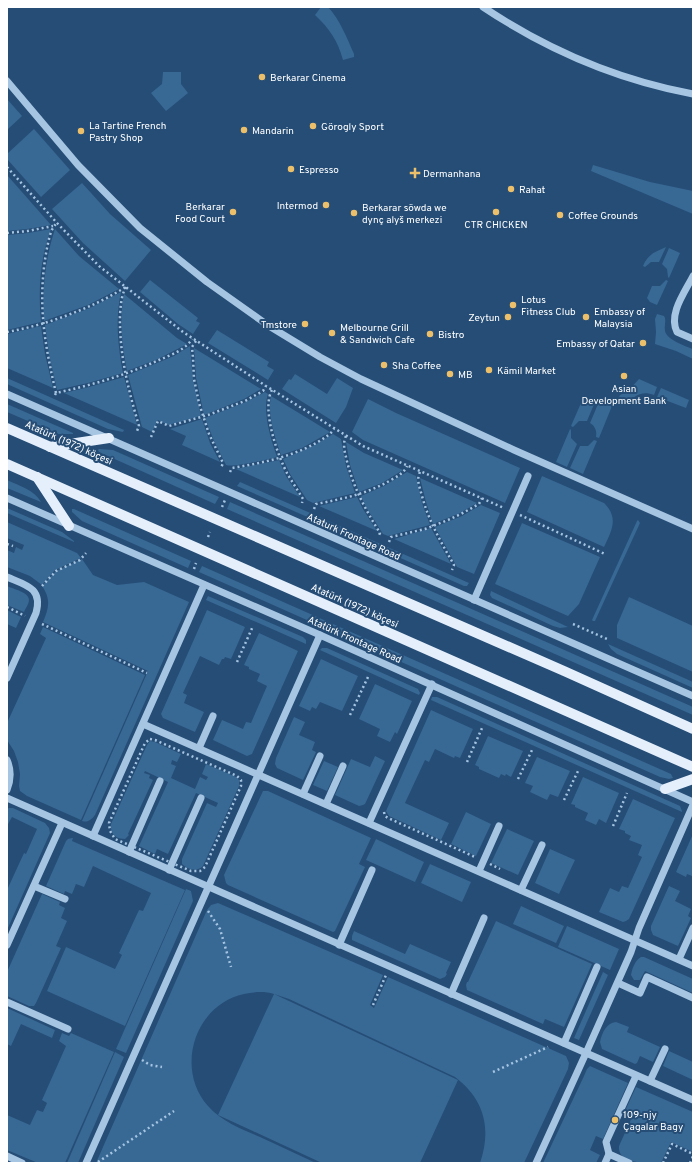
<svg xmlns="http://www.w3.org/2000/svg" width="700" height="1170" font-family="Overpass,sans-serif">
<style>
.green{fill:#386894}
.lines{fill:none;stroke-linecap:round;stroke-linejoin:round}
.path{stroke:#a6c5e2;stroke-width:2.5;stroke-dasharray:2 3;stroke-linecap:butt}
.minor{stroke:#a6c5e2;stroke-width:7}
.major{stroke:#e5effc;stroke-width:10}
.poi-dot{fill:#ecbf6a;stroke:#254d76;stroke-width:1.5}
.labels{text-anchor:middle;stroke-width:4;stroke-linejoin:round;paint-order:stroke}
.poi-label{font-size:10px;fill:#fff;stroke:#254d76;text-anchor:start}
.street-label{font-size:10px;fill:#fff;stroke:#254d76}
</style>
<rect width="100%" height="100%" fill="#254d76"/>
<g class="green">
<path d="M321,7H328C340,20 347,38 354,54V57L343,60C338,41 329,28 315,15Z"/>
<polygon points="163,72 181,72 181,84 188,93 166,111 151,93 162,84"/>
<polygon points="7,99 22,116 7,130"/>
<polygon points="34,129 70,170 41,197 7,159 7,154"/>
<polygon points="593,165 650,182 693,191 693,214 591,171"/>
<polygon points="7,175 51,225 27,229 7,231"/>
<polygon points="82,183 110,214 151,250 125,281 83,243 52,209"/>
<path d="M51,229C40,258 38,291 41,322L7,330V235L28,233Z"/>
<path d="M55,229L79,256L119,289L88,305L44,321C42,290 45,259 55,229Z"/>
<path d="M666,247L659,262H651L645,267L643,266C648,254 655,252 666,247Z"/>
<polygon points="669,248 680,253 669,278 668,277 667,269 662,264"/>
<polygon points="150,280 198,318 196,321 200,323 193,334 178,324 140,292"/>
<polygon points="666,280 668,281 657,305 650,302 647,298 652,286 660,286"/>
<path d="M121,292C115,318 118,347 123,373L88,383L57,390L49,354L45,325L90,308Z"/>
<path d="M124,294L177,338L187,344L158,359L127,371C122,346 119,319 124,294Z"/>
<path d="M657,314L664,316L665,318C666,322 664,326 665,331C667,340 685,346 693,349V359L676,351L655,344L656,332L655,319Z"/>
<polygon points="41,326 45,354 53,388 7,368 7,334"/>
<polygon points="217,330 269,362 267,366 274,370 268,380 208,343"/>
<polygon points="190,346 193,379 201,416 168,425 158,420 152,432 142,427 128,375 174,356"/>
<polygon points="194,348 261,389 244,399 204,415 196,378"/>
<polygon points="295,374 327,394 337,378 353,388 346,407 336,423 282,389 289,379 291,380"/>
<polygon points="124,377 137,425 64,393 89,387"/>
<polygon points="7,378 124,430 123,432 108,429 7,384"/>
<path d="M639,379L657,387L654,395C642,390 633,396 626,405L617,402L620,395L628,391Z"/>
<polygon points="661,388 689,400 686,408 657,397"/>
<path d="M265,392L268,394C262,411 271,440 277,457C268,459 234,468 226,465L214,441L205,418L246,402Z"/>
<path d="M271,396L330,432L302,448L281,455C275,438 267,414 271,396Z"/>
<polygon points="368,399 396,413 520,468 505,503 381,448 363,440 352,432"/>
<polygon points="595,402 587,421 579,421 573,427 571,426 581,403"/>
<path d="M606,403L612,406L599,438L596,437C597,431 595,426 590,423L598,404Z"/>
<polygon points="7,404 73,433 73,434 58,434 7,412"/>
<polygon points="202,419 210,443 220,462 182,445 186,436 170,429"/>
<polygon points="570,429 571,430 571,438 577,444 567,467 556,462"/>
<polygon points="333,434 341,439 346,466 355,493 313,503 307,500 290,474 283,459 315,445"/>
<polygon points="594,440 597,441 583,474 570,468 580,446 588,446"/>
<polygon points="346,442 364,453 403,470 382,483 359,492 350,465"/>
<polygon points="99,449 113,450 219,497 215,504 99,452 98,450"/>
<polygon points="279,460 286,476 300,497 236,469"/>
<polygon points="407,472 416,476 422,503 430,525 388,536 383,534 366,507 361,496 384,486"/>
<path d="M542,476L604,503C619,518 612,530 604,547L527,512Z"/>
<polygon points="420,478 477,503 460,513 433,524 426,502"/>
<path d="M7,480C20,486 34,490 41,502L7,488Z"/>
<polygon points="240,482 469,583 467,586 464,586 237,486"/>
<polygon points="357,497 363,509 377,531 319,506"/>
<polygon points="230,502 693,707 693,715 227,509"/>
<polygon points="481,505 500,513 474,574 457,567 435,527 462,516"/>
<polygon points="7,508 62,532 74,541 74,542 7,513"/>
<polygon points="72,509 74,509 191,561 188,568 82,521 72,512"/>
<polygon points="638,520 640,523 595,621 593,621 592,620 637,521"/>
<polygon points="7,522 77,553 81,558 55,570 42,585 30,576 7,567 7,550 14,553 16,547 22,550 24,545 7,538"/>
<polygon points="522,523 600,557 579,604 568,616 495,584"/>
<polygon points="431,528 451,564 394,539"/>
<path d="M82,559L93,575L117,585L144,582L189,602L95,815C92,819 88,823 82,821L148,671L43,622C49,608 51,599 42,586L56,571Z"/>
<polygon points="202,566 671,774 673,778 669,779 660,777 199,572"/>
<path d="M7,586C13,589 29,592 29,600C29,604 25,609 24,612L7,605Z"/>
<polygon points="491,591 568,627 560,628 553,626 492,598 490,595"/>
<polygon points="208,596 303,637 306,640 306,644 206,600"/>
<polygon points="629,597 693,626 693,672 617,638 617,625"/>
<polygon points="7,610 21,617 16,628 7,624"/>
<polygon points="207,610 245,627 231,659 225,657 224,659 222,659 219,665 200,656 183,693 187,695 184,703 204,712 195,732 163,718 161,714"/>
<polygon points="43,627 145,675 81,820 27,796 20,791 19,786 20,774 18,762 14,751 7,740 7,723 46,638 40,634"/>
<polygon points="259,633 298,651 252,754 247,756 213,740 222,720 243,729 246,722 251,723 267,686 257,681 260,674 249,669 249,667 244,665"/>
<polygon points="608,644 693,682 693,688 617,654 611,649"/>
<polygon points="322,648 327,648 418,689 420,693 419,695 320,650"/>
<polygon points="321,659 358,676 342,711 320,702 316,709 312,707 310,711 299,706"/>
<polygon points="375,684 412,701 397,734 395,732 390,742 377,736 380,729 359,719"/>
<polygon points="432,697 437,697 680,806 682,811 682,812 431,700"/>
<polygon points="431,710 473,729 460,758 455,756 454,758 435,749 429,762 425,760 405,803 449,823 441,840 389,816 386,811"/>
<polygon points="294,717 305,722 299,735 315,742 312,750 316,752 303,780 277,768 275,764 276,758"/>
<polygon points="488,736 523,751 511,777 506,774 505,776 501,774 499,778 479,769 479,767 475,765"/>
<path d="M150,741L155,742L181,754L177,762L172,760L171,764L176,766L171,778L195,789L200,777L206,780L208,777L202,774L206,764L236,777L239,780V786L203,866C197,872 188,870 182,864V859L207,803L216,807L218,803L196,793L168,854L157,849L155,854L139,846L168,782L145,771L144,773L150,775L149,778L153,780L128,834L129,835L125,839C115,839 110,833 111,824L147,745Z"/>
<polygon points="375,756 385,761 365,804 363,805 359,806 335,795 351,759 370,767"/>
<polygon points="537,757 570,771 558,797 550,794 547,800 530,792 533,786 525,783"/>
<polygon points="324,761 338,767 327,791 313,785"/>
<polygon points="583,777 619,793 606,823 599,819 596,825 585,820 588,813 575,807 575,805 571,804"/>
<polygon points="263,791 268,791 371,838 359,864 365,867 335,931 333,932 228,885 226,883 224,875"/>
<polygon points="633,799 675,818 629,919 626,921 623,922 599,912 610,888 619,892 622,886 628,888 642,857 638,855 642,845 629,840 631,836 625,833 625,831 619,829"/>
<polygon points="9,808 13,808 45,823 49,828 50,833 7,930 7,890 24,853 26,854 37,829 12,817 7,826 7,809"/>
<polygon points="466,812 491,824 476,856 451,844"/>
<polygon points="507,829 534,841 518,875 491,863"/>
<polygon points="693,834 693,875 692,876 687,874 686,877 676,872"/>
<polygon points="72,838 73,838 72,841 185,890 125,1026 47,991 66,947 115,969 122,955 119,953 139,910 143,911 151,893 93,866 84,887 76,884 72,894 65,891 64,894 46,886 66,841 68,839"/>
<polygon points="376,839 424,862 415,882 366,860"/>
<polygon points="550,849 575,860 559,894 535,883"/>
<polygon points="430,864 471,882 462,902 421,883"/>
<polygon points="669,886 680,891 675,901 691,909 688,916 691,918 678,946 653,935 651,930 651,926"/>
<polygon points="186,889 191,891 193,901 126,1053 116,1049"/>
<polygon points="42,894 60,902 59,905 65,908 61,918 67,921 56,946 61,948 36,1003 34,1006 29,1006 7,996 7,972"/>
<path d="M218,903L383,975L370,1005L374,1008L388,977L566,1056L569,1063L568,1069L524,1163H480C492,1128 484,1099 455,1077L289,999L274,994L458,1080L420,1163H322L218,1115L274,994C264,991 253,992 244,994C194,1005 175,1069 208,1106C222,1122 242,1129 260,1137C279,1146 297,1154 316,1163H96L207,910L211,905Z"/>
<polygon points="521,906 564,926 556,943 513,924"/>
<polygon points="496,921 592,964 564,1027 545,1019 543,1024 467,990 466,985 467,982 468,982"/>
<polygon points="567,926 619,949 610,970 558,947"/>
<polygon points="354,931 405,954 410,944 451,962 446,973 447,974 445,977 440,979 352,940 352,936"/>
<path d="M641,957H644L693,979V993L645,971L640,980H634L631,975C632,969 635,960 641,957Z"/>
<polygon points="603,972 608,975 579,1040 574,1038"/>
<polygon points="7,1008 55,1030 52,1038 21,1024 11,1046 7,1044"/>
<path d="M616,1022L629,1027L627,1032L660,1047L653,1062L640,1056L637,1063L635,1064L602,1049L600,1042C602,1033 606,1023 616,1022Z"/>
<polygon points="62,1033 69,1036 71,1033 114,1052 65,1163 38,1163 7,1150 7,1115 30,1125 37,1110 43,1112 47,1103 42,1100 66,1046 59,1041"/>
<polygon points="669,1051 693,1062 693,1080 663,1066"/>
<polygon points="115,1052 124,1057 78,1163 67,1163"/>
<polygon points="590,1066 628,1083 603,1139 596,1136 590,1150 600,1155 596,1163 543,1163 584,1076 587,1069"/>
<path d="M636,1087L693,1112V1152L671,1142L661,1163C649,1163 617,1165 619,1146L633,1115L625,1111Z"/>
</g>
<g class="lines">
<g class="path">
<polyline points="7,167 57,223 99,266 183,332 266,386 363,446 504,508"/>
<polyline points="7,233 28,231 53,226"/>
<path d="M126,287C121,296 121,304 120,314C119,353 128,389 139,426L137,431"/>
<path d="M7,332C35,327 63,318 90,306C102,301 114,294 126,287"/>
<polyline points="196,341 192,347 193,358 194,379 199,403 209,434 223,463 221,468"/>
<path d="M272,390C261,409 278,457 288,475C293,483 298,491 303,499L302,503"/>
<path d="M56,393C44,342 37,300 47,248C49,240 50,229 57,223"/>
<path d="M55,395L56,393C92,385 126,375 159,360C171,355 185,350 192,339"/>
<path d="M346,436C343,442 344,450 346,457C352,485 365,509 380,533L378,537"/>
<polyline points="151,437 158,421 169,426 208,415 245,401 263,391 266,386"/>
<path d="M230,472L232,468C262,463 291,457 318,442C324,438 330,435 334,429"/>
<path d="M420,472C416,480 420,488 422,496C429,522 441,542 454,565L452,570"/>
<polyline points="222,507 225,500"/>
<path d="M314,509L316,504C342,499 367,494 391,480C398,476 404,473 407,466"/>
<polyline points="520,515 605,554"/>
<polyline points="208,537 210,532"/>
<polyline points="389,542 391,537 425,529 448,520 461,514 479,504 482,498"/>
<polyline points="7,544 13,546"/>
<polyline points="194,569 196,563"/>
<polyline points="42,586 56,571 80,560 86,553"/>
<polyline points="7,607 25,616"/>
<polyline points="42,624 147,673"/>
<polyline points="573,624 607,639"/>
<polyline points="237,662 253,626"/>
<polyline points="350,715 368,677"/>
<polygon points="150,739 155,740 237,776 241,780 241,786 205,867 200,871 191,871 115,839 110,831 109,823 145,743"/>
<polyline points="467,762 482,728"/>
<polyline points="518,779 532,750"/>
<polyline points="564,800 578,771"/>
<polyline points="384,812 385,816 388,818 475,857"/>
<polyline points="613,826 627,793"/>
<polyline points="490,864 500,869"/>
<polyline points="208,911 220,929 231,967"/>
<polyline points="373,1005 386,975"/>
<polyline points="142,1060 150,1065 162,1067"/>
<polyline points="493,1072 548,1047"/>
<polyline points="98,1162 174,1111"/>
<polyline points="663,1163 672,1144 693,1154"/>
<polyline points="690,1163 693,1156"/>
</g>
<g class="minor">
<path d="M483,7C546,49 618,80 693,94"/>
<polyline points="7,81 78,165 140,228 207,282 269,326 320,357 361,379 514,450 693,529"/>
<path d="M693,276C685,292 668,314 677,332L693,339"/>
<polyline points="7,394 693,696"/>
<polyline points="7,498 320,635 693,802"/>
<path d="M7,577C26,585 43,588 36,613L7,678"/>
<polyline points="474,600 528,476"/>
<polyline points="143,724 693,966"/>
<polyline points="199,748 213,716"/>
<path d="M7,760C11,769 11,780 7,790"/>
<polyline points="303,794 320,756"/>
<polyline points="7,798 693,1100"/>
<polyline points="326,804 343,766"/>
<polyline points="369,823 432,684"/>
<polyline points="93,836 204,585"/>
<polyline points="129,852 160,781"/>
<polyline points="169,870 201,798"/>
<polyline points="479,871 499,826"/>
<polyline points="34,886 65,899"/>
<polyline points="521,890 542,845"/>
<polyline points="7,945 62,823"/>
<polyline points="339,945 372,870"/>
<polyline points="679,959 693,928"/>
<polyline points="618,983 640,993 647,977 693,998"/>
<polyline points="451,994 484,918"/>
<polyline points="7,1002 68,1029"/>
<polyline points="564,1043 597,967"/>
<polyline points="650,1081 665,1049"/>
<polyline points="609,1154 606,1142 636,1076"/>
<polyline points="7,1156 22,1163"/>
<polyline points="86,1163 320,635"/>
<polyline points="536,1163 586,1053 631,952 639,928 693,805"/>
<polyline points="605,1163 609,1154 629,1163"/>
</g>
<g class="major">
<polyline points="7,428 564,671 693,729"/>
<polyline points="50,447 109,438"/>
<polyline points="7,464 693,767"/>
<polyline points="37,477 69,526"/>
<polyline points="665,789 693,779"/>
</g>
</g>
<g class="poi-dot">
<circle cx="262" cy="77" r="4"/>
<circle cx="313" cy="126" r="4"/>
<circle cx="244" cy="130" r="4"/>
<circle cx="81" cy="131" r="4"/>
<circle cx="291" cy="169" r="4"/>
<path d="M413 167h4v4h4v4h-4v4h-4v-4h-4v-4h4z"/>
<circle cx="511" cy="189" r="4"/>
<circle cx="326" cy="205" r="4"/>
<circle cx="233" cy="212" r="4"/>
<circle cx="496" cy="212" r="4"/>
<circle cx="354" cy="213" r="4"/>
<circle cx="560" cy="215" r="4"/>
<circle cx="513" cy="305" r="4"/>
<circle cx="508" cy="317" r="4"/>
<circle cx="586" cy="317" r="4"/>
<circle cx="305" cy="324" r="4"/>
<circle cx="332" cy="333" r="4"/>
<circle cx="430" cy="334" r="4"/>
<circle cx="643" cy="343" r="4"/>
<circle cx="384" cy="365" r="4"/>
<circle cx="489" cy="370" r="4"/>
<circle cx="450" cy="374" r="4"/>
<circle cx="624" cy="376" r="4"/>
<circle cx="615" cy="1120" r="4"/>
</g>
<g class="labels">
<g class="poi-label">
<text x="270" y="81">Berkarar Cinema</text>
<text x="89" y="129">La Tartine French<tspan x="89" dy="12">Pastry Shop</tspan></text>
<text x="321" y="130">Görogly Sport</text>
<text x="252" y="134">Mandarin</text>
<text x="299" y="173">Espresso</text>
<text x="423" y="177">Dermanhana</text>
<text x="519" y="193">Rahat</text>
<text x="318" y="209" text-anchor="end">Intermod</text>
<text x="225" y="210" text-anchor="end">Berkarar<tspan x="225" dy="12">Food Court</tspan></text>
<text x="362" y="211">Berkarar söwda we<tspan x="362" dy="12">dynç alyš merkezi</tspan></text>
<text x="568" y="219">Coffee Grounds</text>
<text x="496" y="228" text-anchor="middle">CTR CHICKEN</text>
<text x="521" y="303">Lotus<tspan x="521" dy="12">Fitness Club</tspan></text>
<text x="594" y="315">Embassy of<tspan x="594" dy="12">Malaysia</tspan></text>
<text x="500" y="321" text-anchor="end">Zeytun</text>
<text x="297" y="328" text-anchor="end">Tmstore</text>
<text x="340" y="331">Melbourne Grill<tspan x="340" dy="12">&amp; Sandwich Cafe</tspan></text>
<text x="438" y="338">Bistro</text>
<text x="635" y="347" text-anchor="end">Embassy of Qatar</text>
<text x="392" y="369">Sha Coffee</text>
<text x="497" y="374">Kämil Market</text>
<text x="458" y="378">MB</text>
<text x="624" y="392" text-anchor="middle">Asian<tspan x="624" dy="12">Development Bank</tspan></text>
<text x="623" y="1118">109-njy<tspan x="623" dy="12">Çagalar Bagy</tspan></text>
</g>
<g class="street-label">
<text transform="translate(69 442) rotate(24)" y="4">Atatürk (1972) köçesi</text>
<text transform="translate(354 536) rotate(24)" y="4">Ataturk Frontage Road</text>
<text transform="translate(355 605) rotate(24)" y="4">Atatürk (1972) köçesi</text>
<text transform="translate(355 639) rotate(24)" y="4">Atatürk Frontage Road</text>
</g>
</g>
<rect width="700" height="1170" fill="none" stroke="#ffffff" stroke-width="16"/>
</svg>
